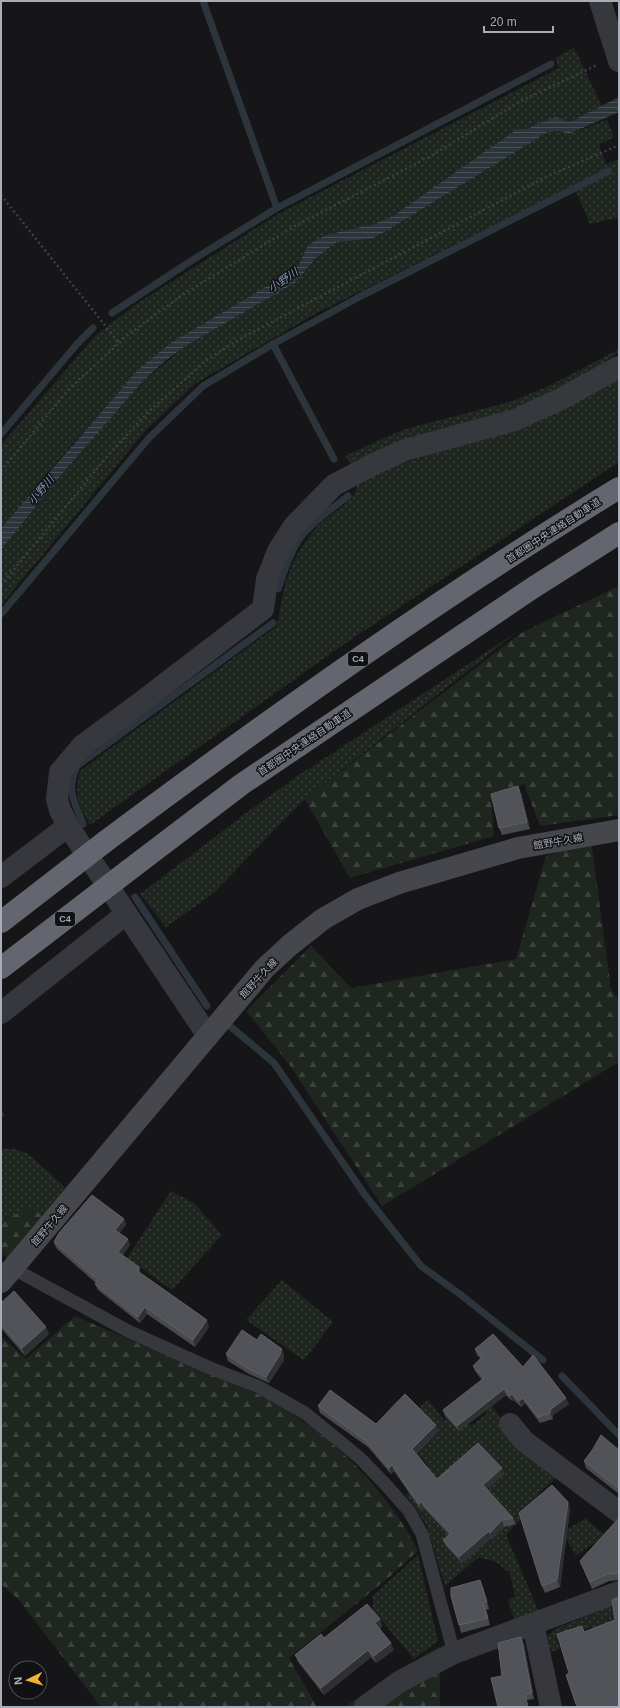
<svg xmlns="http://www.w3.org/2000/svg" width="620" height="1708" font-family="Arial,'Noto Sans JP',sans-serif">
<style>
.grass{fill:url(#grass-dots)}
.forest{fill:url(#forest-firs)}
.water{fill:url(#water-rules)}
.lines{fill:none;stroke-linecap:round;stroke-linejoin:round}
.stream{stroke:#2c353c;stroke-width:7}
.path{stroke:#3d3f44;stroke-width:2.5;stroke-dasharray:2 3;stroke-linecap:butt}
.service{stroke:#37383d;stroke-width:13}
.minor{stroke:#37383d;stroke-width:22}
.tertiary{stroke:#37383d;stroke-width:22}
.secondary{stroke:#45474d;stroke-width:22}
.motorway{stroke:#63666e;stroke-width:22}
.motorway-bridge{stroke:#63666e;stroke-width:22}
.wall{fill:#47494d}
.shaded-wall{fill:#2f3033}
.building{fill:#525359;stroke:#5f6168}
.labels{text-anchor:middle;stroke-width:3;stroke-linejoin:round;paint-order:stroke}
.shield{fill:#111113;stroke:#7b7e86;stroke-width:1}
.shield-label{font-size:9px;font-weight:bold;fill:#a8adb8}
.street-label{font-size:10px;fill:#a8adb8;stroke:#111113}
.water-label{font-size:11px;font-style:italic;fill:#7f9bb3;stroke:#111113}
</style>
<defs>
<pattern id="grass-dots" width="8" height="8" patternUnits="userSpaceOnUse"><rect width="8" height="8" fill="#1e261f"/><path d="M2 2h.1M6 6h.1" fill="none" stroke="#3c433d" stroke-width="1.8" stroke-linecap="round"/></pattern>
<pattern id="forest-firs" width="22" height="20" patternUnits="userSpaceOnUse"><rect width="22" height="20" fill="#1e261f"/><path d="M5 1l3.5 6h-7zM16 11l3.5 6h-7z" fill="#3c433d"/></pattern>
<pattern id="water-rules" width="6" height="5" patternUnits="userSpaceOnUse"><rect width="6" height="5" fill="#2c353c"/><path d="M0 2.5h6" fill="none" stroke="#485056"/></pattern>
</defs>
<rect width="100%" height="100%" fill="#161618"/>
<g class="grass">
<polygon points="574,48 602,106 570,122 556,117 536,124 528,129 517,129 393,216 374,224 326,235 308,245 299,264 281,278 172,342 157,354 74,442 1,528 1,445 96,335 138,303 278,214 559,68 555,58"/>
<polygon points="607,120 614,137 599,145 606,164 619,159 619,217 590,224 575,189 575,185 317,313 196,383 147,429 1,605 1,550 62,474 143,381 187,345 295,283 316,258 337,242 371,239 388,230 548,132 559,131 569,134"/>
<polygon points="619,349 619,352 577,382 514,414 353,466 345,456 402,430 513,401 553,384"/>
<path d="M619,376V462L347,642L90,825C78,803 74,796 80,771L277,626C284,586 288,560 316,528C326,516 343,509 353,496C356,494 356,489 357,485L386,469L459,444Z"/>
<polygon points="517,632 305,799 279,825 215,892 166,927 140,894 245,814 293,779"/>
<polygon points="1,1149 13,1149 27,1153 65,1187 44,1215 30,1208 3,1220 1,1219"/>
<polygon points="171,1191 195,1204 222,1235 172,1290 127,1258"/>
<polygon points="282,1280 333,1322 304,1360 246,1320"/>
<polygon points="480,1390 520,1444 558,1476 540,1492 531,1508 506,1535 539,1612 515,1621 508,1600 515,1596 510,1573 496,1562 479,1557 445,1586 426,1524 406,1495 429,1473 427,1464 414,1452 399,1426 428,1400 444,1420 452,1409 472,1426 487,1413 473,1396"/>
<polygon points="585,1518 606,1536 576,1555 563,1533"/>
<polygon points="418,1555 438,1641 414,1659 373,1610 373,1596"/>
<polygon points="619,1603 619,1660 603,1663 592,1627 556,1639 560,1649 551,1652 547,1636 555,1629"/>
</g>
<g class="forest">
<polygon points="619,586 619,815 540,826 524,784 491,798 494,836 350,878 305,799 521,633"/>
<polygon points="591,841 611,989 619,1001 619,1062 382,1206 289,1064 246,1011 311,946 351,988 516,959 546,856"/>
<polygon points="30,1208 44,1215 9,1260 1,1253 1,1219 3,1220"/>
<path d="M75,1316C118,1335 162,1353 205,1372C231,1383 259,1393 282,1407C337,1441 389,1493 418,1551L388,1578L289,1658L317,1707H101L19,1600L1,1584V1336L26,1359Z"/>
<polygon points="440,1646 440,1707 345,1707 383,1680"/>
</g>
<polygon class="water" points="619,97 619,112 569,134 559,131 548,132 388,230 371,239 337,242 316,258 295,283 187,345 165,361 143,381 62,474 1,550 1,528 137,371 157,354 172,342 281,278 299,264 308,245 326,235 374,224 393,216 517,129 528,129 536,124 556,117 570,122"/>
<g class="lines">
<g class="stream">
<polyline points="203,1 277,208"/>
<polyline points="112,313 194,259 277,208 551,64"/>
<polyline points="273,344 334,459"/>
<polyline points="1,434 77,344 93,328"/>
<path d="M278,589C284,572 290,552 301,537C313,521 332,509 348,496"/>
<polyline points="1,614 149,438 203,386 273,344 363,295 609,171"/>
<path d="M83,824C74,801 66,790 77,766L273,623"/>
<polyline points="135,897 207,1006"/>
<polyline points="231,1027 274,1063 365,1195 421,1266 461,1295 543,1360"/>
<polyline points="562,1376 619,1435"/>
</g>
<g class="path">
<polyline points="1,195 119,343"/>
<polyline points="1,471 70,388 128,335 182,295 293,227 431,156 519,102 597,65"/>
<polyline points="1,585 110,453 148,412 207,360 238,340 546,177 619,145"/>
</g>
<polyline class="service" points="12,1268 128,1331 210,1368 257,1386 305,1413 360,1458 387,1486 409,1511 422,1534 454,1653"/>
<g class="minor">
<polyline points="1,877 68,826"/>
<polyline points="1,1013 126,914"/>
<polyline points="208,1036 68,826 60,810 57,799 60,772 83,745 136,706 263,609 267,579 278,551 294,526 334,485 374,464 405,450 515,420 561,399 619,367"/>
<polyline points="510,1424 524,1441 619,1512"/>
<polyline points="533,1624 551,1707"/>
<polyline points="365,1707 399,1682 454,1653 619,1592"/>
</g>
<polyline class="tertiary" points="600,1 619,61"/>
<polyline class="secondary" points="1,1282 265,968 290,945 323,919 358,899 399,883 518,848 619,830"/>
<g class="motorway">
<path d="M106,841C272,717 442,596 619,488"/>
<polyline points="129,870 242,784 534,587 619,533"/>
</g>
<g class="motorway-bridge">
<polyline points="1,922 106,841"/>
<polyline points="1,968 129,870"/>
</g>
</g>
<g class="wall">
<polygon points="518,786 521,793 530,829 502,835 499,828"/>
<polygon points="124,1219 126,1225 119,1233 130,1245 123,1255 141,1274 209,1327 195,1347 147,1314 140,1323 98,1290 95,1284 96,1283 56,1248 54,1242"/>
<polygon points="1,1303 49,1334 25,1356 1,1328"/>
<polygon points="257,1340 282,1349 284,1356 283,1358 284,1360 269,1383 249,1374 228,1361 226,1354"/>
<polygon points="475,1349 523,1367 569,1404 553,1415 553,1419 540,1423 525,1403 521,1407 514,1400 512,1401 506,1395 459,1431 445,1416 443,1410 482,1380 475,1371 473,1366 481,1359 477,1355"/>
<polygon points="318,1406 376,1424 438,1431 416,1454 437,1479 504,1474 487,1489 513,1518 516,1524 504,1527 492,1539 491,1538 462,1563 446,1546 443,1540 449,1535 424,1508 421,1510 394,1471 391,1474 368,1447 320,1413"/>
<polygon points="619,1450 619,1494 586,1468 584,1461"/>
<polygon points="568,1502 570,1509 560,1587 545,1593 542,1586"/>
<polygon points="619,1518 619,1580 609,1581 592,1589 580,1561"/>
<polygon points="483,1587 489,1609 486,1610 490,1625 461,1633 459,1625"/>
<polygon points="380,1619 382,1626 380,1629 394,1650 376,1663 371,1657 324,1695 298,1662 295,1655 324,1638"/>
<polygon points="524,1643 534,1699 527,1700 502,1676"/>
</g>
<g class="shaded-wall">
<polygon points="518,786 521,793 530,829 527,822"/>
<polygon points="1,1108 4,1115 1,1119"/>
<polygon points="124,1219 126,1225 117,1236 115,1230"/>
<polygon points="128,1239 130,1245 120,1258 118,1252"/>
<polygon points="145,1307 147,1314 140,1323 138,1317"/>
<polygon points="207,1320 209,1327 195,1347 193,1340"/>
<polygon points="46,1327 49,1334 25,1356 22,1348"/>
<polygon points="282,1349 284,1356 283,1358 284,1360 269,1383 266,1377"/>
<polygon points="504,1389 506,1395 459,1431 457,1426"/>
<polygon points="512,1394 514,1400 512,1401 510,1396"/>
<polygon points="523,1398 525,1403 521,1407 519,1401"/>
<polygon points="566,1398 569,1404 553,1415 553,1419 550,1413 551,1409"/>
<polygon points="436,1425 438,1431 414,1455 412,1449"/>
<polygon points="392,1465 394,1471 391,1474 389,1468"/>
<polygon points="502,1468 504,1474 485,1491 483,1485"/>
<polygon points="421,1502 424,1508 421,1510 419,1504"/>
<polygon points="568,1502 570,1509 560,1587 557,1580"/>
<polygon points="502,1520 504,1527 492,1539 490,1533"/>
<polygon points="489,1531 491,1538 462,1563 459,1557"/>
<polygon points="380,1619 382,1626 378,1631 375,1623"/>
<polygon points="521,1637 524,1643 534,1699 532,1693"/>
<polygon points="391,1643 394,1650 376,1663 374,1656"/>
<polygon points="368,1650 371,1657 324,1695 321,1688"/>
</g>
<g class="building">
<polygon points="518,786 527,822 499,828 491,794"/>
<polygon points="92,1195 124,1219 115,1230 128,1239 118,1252 139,1267 139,1272 207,1320 193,1340 145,1307 138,1317 95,1284 98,1280 54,1242 59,1233"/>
<polygon points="14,1291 46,1327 22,1348 1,1324 1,1303"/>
<polygon points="242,1330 257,1340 261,1334 282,1349 280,1352 281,1353 266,1377 247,1368 226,1354"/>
<polygon points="493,1334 523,1367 533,1355 566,1398 551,1409 550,1413 538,1417 523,1398 519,1401 512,1394 510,1396 504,1389 457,1426 443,1410 484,1378 473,1366 482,1357 475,1349"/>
<polygon points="330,1390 376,1424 405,1394 436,1425 412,1449 437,1479 478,1443 502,1468 483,1485 513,1518 502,1520 490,1533 489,1531 459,1557 443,1540 451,1533 421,1502 419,1504 392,1465 389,1468 366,1441 318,1406"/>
<polygon points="601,1435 619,1450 619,1489 584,1461 593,1449"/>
<polygon points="552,1485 568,1502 557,1580 542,1586 519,1513"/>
<polygon points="619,1518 619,1573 607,1574 590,1582 580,1561"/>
<polygon points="480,1580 487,1602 483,1603 488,1618 459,1625 451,1596 451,1588"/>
<polygon points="619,1597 619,1707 577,1707 566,1675 569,1673 557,1634 582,1626 584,1632 615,1620 612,1600"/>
<polygon points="367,1604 380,1619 375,1623 391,1643 374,1656 368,1650 321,1688 295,1655 321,1634 324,1638"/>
<polygon points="521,1637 532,1693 525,1694 528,1707 498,1707 491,1678 502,1676 498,1643"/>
</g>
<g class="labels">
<g class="shield">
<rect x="348" y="652" width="20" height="14" rx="3"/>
<rect x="55" y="912" width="20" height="14" rx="3"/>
</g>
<g class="shield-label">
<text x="358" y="662">C4</text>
<text x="65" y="922">C4</text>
</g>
<g class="street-label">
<text transform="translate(553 530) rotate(-33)" y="4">首都圏中央連絡自動車道</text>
<text transform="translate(304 742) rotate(-34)" y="4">首都圏中央連絡自動車道</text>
<text transform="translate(558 841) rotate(-10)" y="4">館野牛久線</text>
<text transform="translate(258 978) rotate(-47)" y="4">館野牛久線</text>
<text transform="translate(49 1225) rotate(-50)" y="4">館野牛久線</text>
</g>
<g class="water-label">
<text transform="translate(283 280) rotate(-34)" y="4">小野川</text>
<text transform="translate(41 490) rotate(-50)" y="4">小野川</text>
</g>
</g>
<rect width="620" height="1708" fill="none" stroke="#a8adb8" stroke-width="4"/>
<g transform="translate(28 1680) rotate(265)"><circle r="19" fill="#111113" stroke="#4d4f55"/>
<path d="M0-3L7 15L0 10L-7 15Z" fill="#f2b134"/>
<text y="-6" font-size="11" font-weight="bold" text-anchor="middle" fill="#a8adb8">N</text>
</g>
<path d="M484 26v6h69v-6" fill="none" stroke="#a8adb8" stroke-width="2"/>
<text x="490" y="26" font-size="12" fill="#a8adb8" stroke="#111113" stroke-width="3" paint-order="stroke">20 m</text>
</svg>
